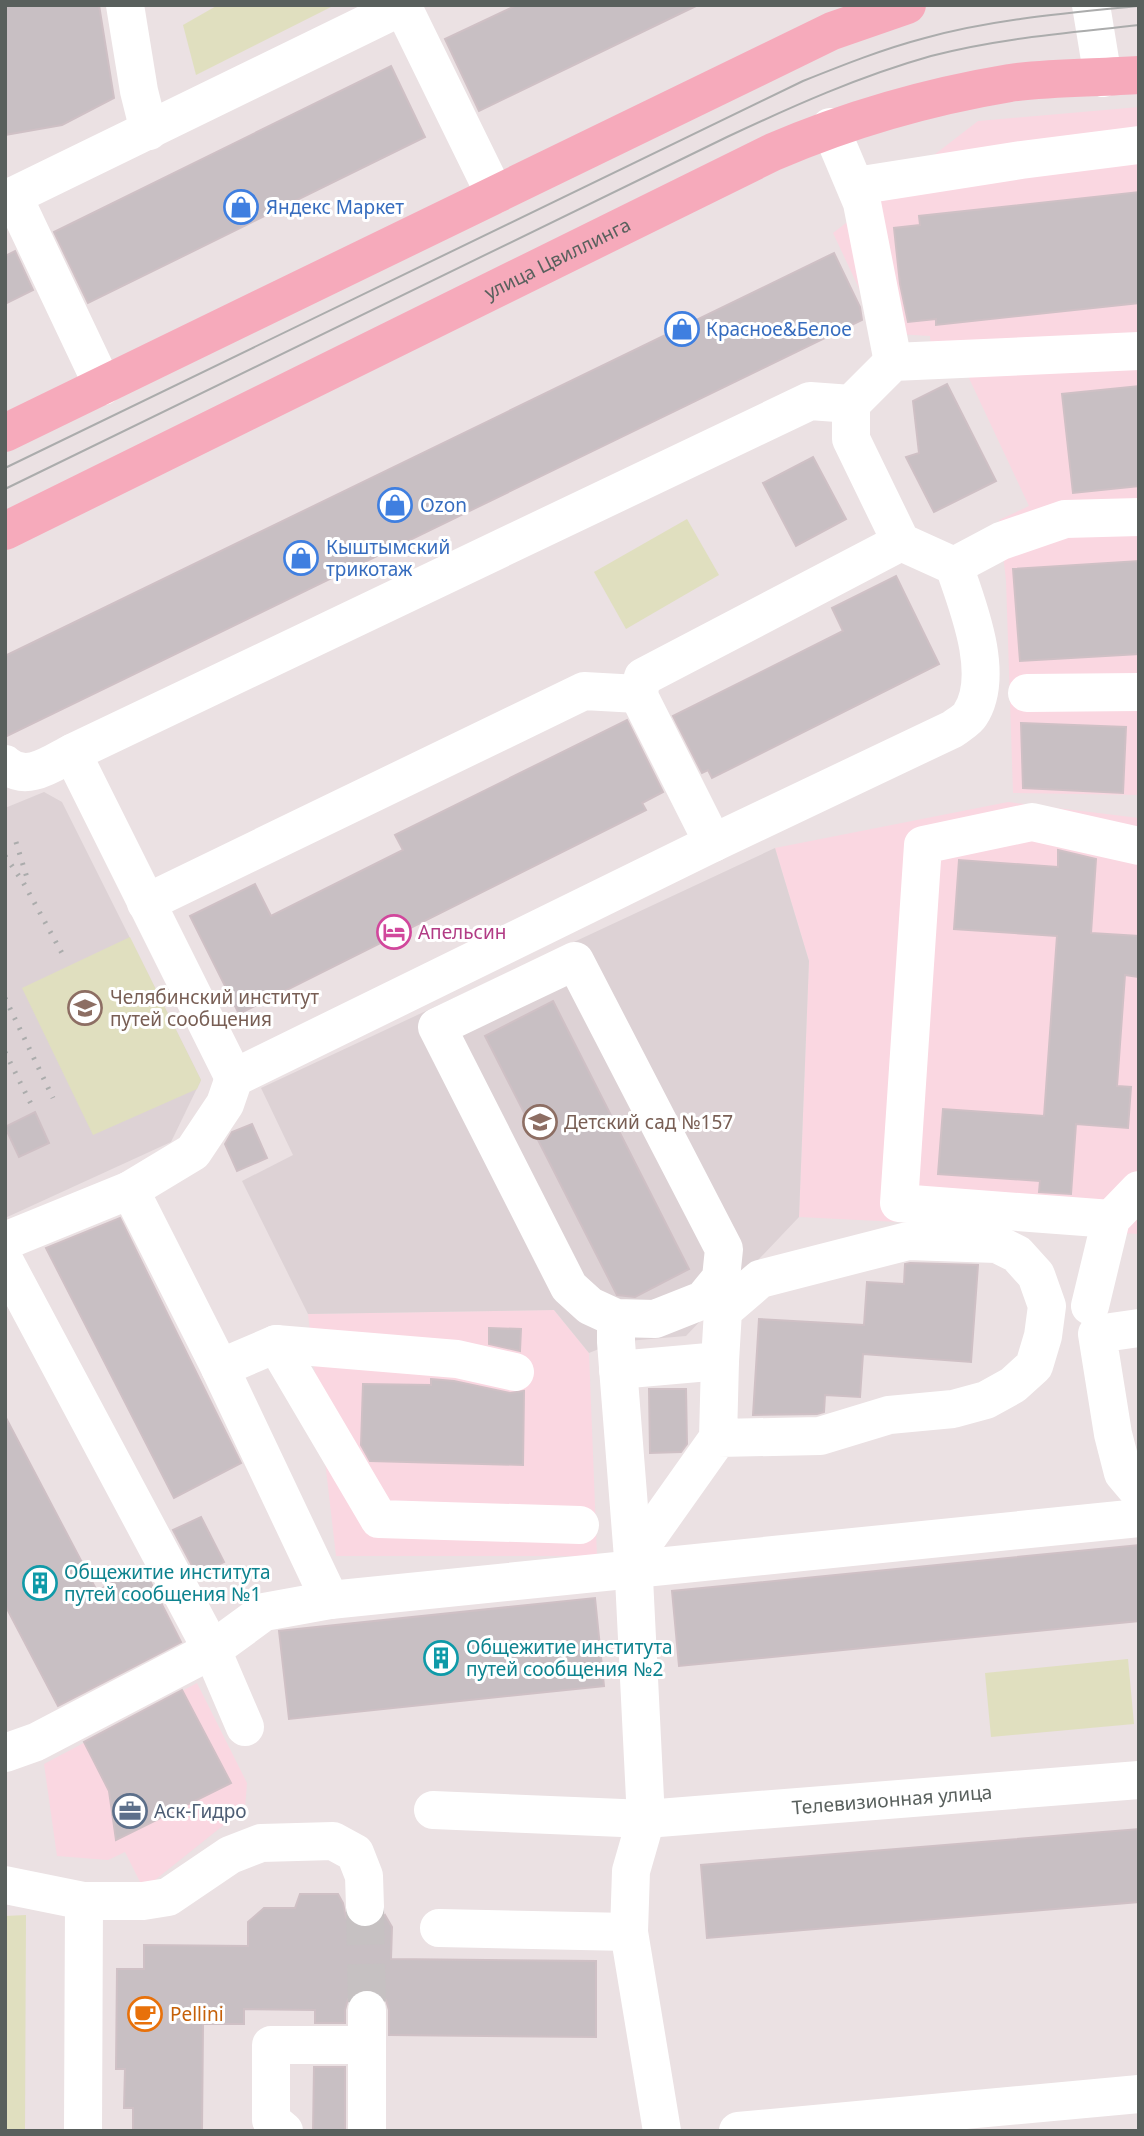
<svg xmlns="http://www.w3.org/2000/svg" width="1144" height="2136" font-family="'Noto Sans',sans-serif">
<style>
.commercial{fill:#fad7e1}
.education{fill:#ddd2d5}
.green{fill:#e0dfbf}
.building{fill:#c8bfc3;stroke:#cfc0c5;stroke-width:2}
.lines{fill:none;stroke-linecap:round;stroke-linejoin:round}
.minor-tunnel{stroke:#c6c1c2;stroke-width:38;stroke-dasharray:38 19;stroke-linecap:butt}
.minor{stroke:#fff;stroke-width:38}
.major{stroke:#f6aabb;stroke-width:38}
.tram{stroke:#abacac;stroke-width:2}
.rail{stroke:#abacac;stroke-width:5;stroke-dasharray:2 9;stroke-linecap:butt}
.labels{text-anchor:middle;stroke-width:6;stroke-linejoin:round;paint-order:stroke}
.shop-label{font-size:19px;fill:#366cbe;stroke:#fff;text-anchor:start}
.street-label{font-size:19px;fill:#59605d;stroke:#fff}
.hotel-label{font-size:19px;fill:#b23c85;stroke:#fff;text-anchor:start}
.education-label{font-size:19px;fill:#785e54;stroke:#fff;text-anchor:start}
.culture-label{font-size:19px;fill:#0d838f;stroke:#fff;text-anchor:start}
.service-label{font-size:19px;fill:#4e5e75;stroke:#fff;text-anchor:start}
.food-label{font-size:19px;fill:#c56008;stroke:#fff;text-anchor:start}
</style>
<rect width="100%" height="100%" fill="#ebe1e3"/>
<g class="commercial">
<polygon points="1139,107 1139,795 1013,793 1006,580 999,520 1029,506 967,374 933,376 930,336 880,333 833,233 978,121"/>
<polygon points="1008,802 1139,818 1139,1234 799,1217 809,961 775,848"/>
<polygon points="554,1310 589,1353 597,1556 336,1556 308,1314"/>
<polygon points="197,1683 247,1783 245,1808 155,1880 142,1886 125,1852 108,1860 57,1856 44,1764"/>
</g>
<g class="education">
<polygon points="44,792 62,802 201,1080 171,1142 5,1218 5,808"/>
<polygon points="775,848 809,961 799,1217 686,1336 616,1342 589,1353 554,1310 308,1314 242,1181 293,1155 261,1088"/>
</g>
<g class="green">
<polygon points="218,5 335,5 196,75 183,25"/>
<polygon points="687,519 719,575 626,629 594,572"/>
<polygon points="130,937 201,1080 197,1089 93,1135 22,988"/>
<polygon points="1128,1659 1134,1724 991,1737 985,1673"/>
<polygon points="26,1915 25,2131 5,2131 5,1916"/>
</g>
<g class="building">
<polygon points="5,5 99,5 114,98 62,125 5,135"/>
<polygon points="517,5 698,5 479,111 445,39"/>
<polygon points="391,66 425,137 88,303 54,232"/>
<polygon points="1139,192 1139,303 936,325 936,319 908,322 900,284 894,228 920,225 919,216"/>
<polygon points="15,251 33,290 5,304 5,256"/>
<polygon points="834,253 860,307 862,320 5,737 5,656"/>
<polygon points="947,384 996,481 934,512 906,457 919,453 913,401"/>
<polygon points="1139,386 1139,486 1073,493 1062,394"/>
<polygon points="813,457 846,519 796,546 763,483"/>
<polygon points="1139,561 1139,654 1020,661 1013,569"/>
<polygon points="896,576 939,664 712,778 708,770 702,773 673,716 843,631 832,608"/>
<polygon points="627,720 663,792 642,803 646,810 239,1014 190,916 255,884 271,916 403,850 395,835"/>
<polygon points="1021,723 1126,727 1123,793 1023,788"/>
<polygon points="1058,850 1096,859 1091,933 1139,936 1139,977 1125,975 1117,1086 1131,1087 1128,1128 1076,1124 1071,1194 1039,1192 1040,1181 938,1174 943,1109 1044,1116 1057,936 954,929 959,860 1058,867"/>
<polygon points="553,1001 689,1269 635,1297 617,1295 485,1036"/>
<polygon points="35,1112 49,1143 19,1157 5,1127"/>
<polygon points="252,1124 267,1158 237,1171 225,1144 232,1132"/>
<polygon points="120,1218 241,1463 174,1498 46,1248"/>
<polygon points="910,1263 978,1265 971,1362 863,1354 860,1397 825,1395 824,1412 817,1414 753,1415 759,1319 864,1325 867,1282 904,1284 905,1264"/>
<polygon points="489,1328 521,1329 520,1351 489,1344"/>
<polygon points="431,1379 454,1381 510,1393 524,1391 523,1465 370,1461 361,1445 363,1384 431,1385"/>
<polygon points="649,1389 686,1389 687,1444 681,1452 650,1453"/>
<polygon points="5,1416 97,1591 143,1567 181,1642 58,1706 5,1605"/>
<polygon points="201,1517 224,1562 197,1575 173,1530"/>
<polygon points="1139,1545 1139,1621 679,1666 672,1591"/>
<polygon points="595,1598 604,1686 289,1719 279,1631"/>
<polygon points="182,1690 231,1783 116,1840 109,1791 84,1742"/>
<polygon points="1139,1829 1139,1902 707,1938 701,1865"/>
<polygon points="300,1894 338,1894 343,1903 346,1918 355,1927 365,1929 376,1926 385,1915 392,1927 391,1959 596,1961 596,2037 389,2035 389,2010 386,2000 378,1991 368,1988 357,1991 348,1999 345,2010 345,2023 315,2023 315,2010 244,2009 244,2024 203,2024 202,2131 133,2131 133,2108 124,2108 125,2069 116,2069 117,1969 144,1969 144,1945 248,1946 248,1922 264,1908 295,1908"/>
<polygon points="314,2067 345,2067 345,2131 313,2131"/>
</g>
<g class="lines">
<polyline class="minor-tunnel" points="365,1907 367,2010"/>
<g class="minor">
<polyline points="125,5 139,91 149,131"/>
<polyline points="402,5 495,195"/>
<polyline points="1091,5 1103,78"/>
<polyline points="830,127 862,203 893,362"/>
<polyline points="856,186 1021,160 1139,145"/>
<polyline points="13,196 103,386"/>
<polyline points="5,200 405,5"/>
<polyline points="954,566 1001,541 1065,519 1139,517"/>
<polyline points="1027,693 1139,692"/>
<polyline points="638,694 713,843"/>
<path d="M5,764C26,783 51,764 72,753"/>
<polyline points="146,903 584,691 638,694 643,677 901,542"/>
<polyline points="234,1078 72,753 810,401 851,404 893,362 1139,351"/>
<polyline points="130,1190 220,1368 330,1600"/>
<polyline points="1111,1219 899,1203 923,845 1032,822 1139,846"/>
<path d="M5,1241L130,1190L193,1152L225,1104L234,1078L713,843L953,729C958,725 967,720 970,715C996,676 968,606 954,566L901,542L851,439V404"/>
<polyline points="5,1262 212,1650 245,1727"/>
<polyline points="1090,1306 1111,1219 1139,1190"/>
<polyline points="616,1318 655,1319 703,1300 721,1278 724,1249 575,961 437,1027 569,1287 590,1306 616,1318 616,1342 633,1558"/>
<polyline points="1139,1328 1097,1334 1113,1434 1123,1473 1139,1492"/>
<polyline points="276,1344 379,1519 580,1525"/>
<polyline points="220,1368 276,1344 457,1359 515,1372"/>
<polyline points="618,1370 720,1361"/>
<polyline points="5,1753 36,1742 212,1650 264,1612 330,1600 1139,1518"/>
<path id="s1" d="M433,1810L646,1819L1139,1780"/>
<polyline points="5,1885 84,1901 83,2131"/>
<polyline points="84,1901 143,1901 168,1897 230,1855 261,1843 333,1841 355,1853 364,1876 365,1907"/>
<polyline points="439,1928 629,1932"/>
<polyline points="367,2010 367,2131"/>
<polyline points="284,2131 271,2120 271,2045 367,2045"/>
<polyline points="662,2131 629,1932 631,1871 646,1819 633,1558 718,1438 720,1361 723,1311 760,1279 908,1241 997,1244 1017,1254 1036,1275 1047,1306 1043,1336 1034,1366 1013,1385 986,1400 953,1409 889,1415 820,1436 718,1438"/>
<polyline points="738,2131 1139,2094"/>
</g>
<g class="major">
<polyline points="5,433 832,31 907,5"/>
<path id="s2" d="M5,531L773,152C850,119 926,97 1010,83C1052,77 1096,78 1139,75"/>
</g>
<g class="tram">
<path d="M5,468L803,81C843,65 883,49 925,38C994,19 1068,13 1139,6"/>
<path d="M5,489L727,137C793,106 860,76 931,56C999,38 1069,33 1139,25"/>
</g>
<g class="rail">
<polyline points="16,842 28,881"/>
<polyline points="5,856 23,882 63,955"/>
<polyline points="5,998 53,1098"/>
<polyline points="5,1052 32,1106"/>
</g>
</g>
<defs>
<g id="shop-ring" transform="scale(1.75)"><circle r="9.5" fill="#fff" stroke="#3f7fe0" stroke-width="1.5"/><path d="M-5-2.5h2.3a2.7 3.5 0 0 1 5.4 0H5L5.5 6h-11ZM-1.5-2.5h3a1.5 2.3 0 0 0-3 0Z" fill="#3f7fe0"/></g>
<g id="hotel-ring" transform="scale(1.75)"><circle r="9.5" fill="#fff" stroke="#d1479c" stroke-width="1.5"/><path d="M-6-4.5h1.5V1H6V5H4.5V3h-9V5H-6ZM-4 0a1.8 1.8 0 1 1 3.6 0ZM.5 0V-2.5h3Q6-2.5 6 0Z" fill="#d1479c"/></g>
<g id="university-ring" transform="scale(1.75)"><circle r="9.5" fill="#fff" stroke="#8d6e63" stroke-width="1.5"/><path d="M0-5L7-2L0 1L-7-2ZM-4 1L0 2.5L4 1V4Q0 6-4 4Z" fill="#8d6e63"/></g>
<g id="school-ring" transform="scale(1.75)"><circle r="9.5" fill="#fff" stroke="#8d6e63" stroke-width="1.5"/><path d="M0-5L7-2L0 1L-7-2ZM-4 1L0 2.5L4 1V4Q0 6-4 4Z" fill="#8d6e63"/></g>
<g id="building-ring" transform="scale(1.75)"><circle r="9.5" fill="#fff" stroke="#0f9aa8" stroke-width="1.5"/><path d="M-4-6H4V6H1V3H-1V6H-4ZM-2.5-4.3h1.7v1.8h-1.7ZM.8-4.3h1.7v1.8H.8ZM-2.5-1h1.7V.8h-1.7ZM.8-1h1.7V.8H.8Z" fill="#0f9aa8"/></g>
<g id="office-ring" transform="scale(1.75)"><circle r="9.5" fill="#fff" stroke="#5c6f8a" stroke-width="1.5"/><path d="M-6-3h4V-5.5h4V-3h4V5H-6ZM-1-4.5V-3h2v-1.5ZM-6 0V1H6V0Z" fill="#5c6f8a"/></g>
<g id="cafe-ring" transform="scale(1.75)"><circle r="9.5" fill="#fff" stroke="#e8710a" stroke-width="1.5"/><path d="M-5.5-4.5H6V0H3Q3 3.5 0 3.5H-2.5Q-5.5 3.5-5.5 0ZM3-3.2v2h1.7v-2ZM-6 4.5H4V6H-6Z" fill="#e8710a"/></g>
</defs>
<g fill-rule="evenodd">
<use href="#shop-ring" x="241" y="207"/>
<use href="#shop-ring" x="682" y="329"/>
<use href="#shop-ring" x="395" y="505"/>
<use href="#shop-ring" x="301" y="558"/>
<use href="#hotel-ring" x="394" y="932"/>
<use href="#university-ring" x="85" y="1008"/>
<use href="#school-ring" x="540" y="1122"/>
<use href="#building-ring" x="40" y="1583"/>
<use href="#building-ring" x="441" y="1658"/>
<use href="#office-ring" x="130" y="1811"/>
<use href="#cafe-ring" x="145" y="2014"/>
</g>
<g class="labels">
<g class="shop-label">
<text x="266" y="214">Яндекс Маркет</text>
<text x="706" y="336">Красное&amp;Белое</text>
<text x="420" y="512">Ozon</text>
<text x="326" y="554">Кыштымский<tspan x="326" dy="22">трикотаж</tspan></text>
</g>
<g class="street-label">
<text dy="7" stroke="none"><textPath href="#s2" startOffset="616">улица Цвиллинга</textPath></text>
<text dy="7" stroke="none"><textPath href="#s1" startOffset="460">Телевизионная улица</textPath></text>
</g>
<g class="hotel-label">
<text x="418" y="939">Апельсин</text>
</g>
<g class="education-label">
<text x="110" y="1004">Челябинский институт<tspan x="110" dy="22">путей сообщения</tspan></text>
<text x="564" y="1129">Детский сад №157</text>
</g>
<g class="culture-label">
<text x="64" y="1579">Общежитие института<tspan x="64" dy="22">путей сообщения №1</tspan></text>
<text x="466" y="1654">Общежитие института<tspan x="466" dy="22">путей сообщения №2</tspan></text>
</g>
<g class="service-label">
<text x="154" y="1818">Аск-Гидро</text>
</g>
<g class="food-label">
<text x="170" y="2021">Pellini</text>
</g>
</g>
<rect width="1144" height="2136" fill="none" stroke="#59605d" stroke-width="14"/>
</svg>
